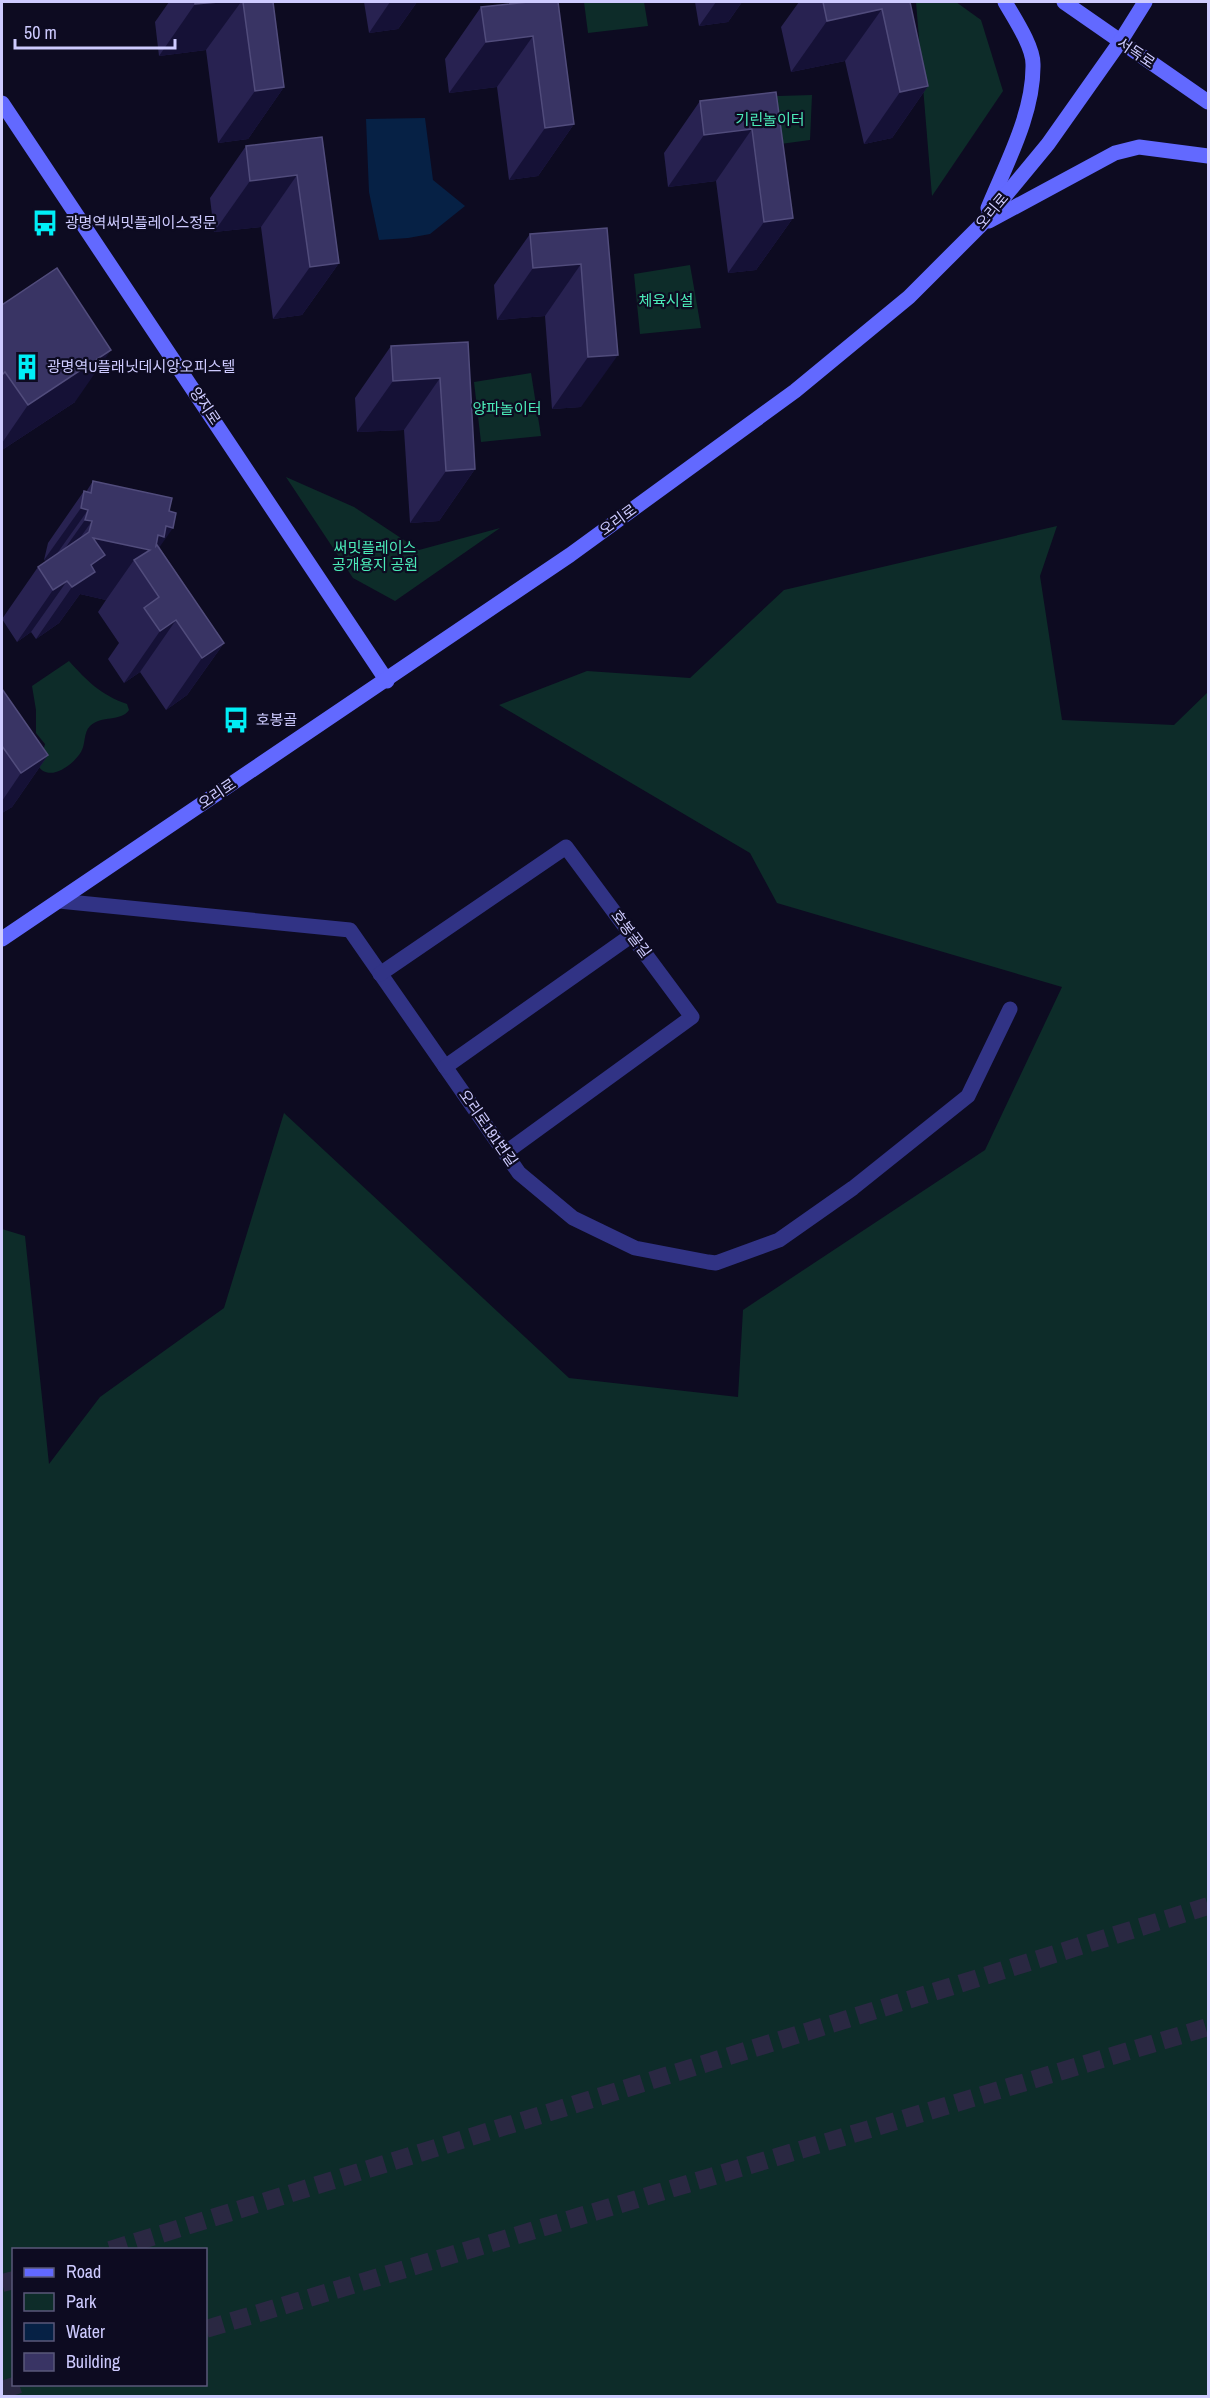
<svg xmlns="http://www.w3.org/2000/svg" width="1210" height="2398" font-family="'Archivo Narrow','Noto Sans KR',sans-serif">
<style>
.green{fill:#0d2c29;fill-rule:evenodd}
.water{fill:#062145}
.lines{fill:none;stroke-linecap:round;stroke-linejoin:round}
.highway-tunnel{stroke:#2a2842;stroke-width:18;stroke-dasharray:18 9;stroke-linecap:butt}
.street{stroke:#313385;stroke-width:15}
.secondary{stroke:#6269ff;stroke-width:15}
.wall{fill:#282251}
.shaded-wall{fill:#151136}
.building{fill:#393464;stroke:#514c7c;stroke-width:1.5}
.labels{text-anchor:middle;stroke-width:4.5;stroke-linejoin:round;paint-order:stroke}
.street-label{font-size:15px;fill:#cecbff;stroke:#0d0b21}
.park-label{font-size:15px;fill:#4bebb8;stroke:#0d0b21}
.poi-label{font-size:15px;fill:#cecbff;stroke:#0d0b21;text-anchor:start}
</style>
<rect width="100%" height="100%" fill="#0d0b21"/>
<g class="green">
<polygon points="584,2 644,2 648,26 588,33"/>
<polygon points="916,2 956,2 981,20 1003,91 932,196"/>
<polygon points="812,95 810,140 743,149 744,97"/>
<polygon points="690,265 701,328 640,334 634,274"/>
<polygon points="531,373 541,436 481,442 474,382"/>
<polygon points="286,477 354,507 419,550 500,528 395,601 353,578"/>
<path d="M1057,526L1040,576L1062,720L1174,725L1208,692V2396H2V1229L25,1236L49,1464L100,1397L224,1308L284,1113L569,1378L738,1397L743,1310L985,1150L1062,987L777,903L750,853L499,705L587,671L690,678L784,590ZM14,2250H206V2384H14Z"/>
<path d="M69,661C87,681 101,695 127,704L129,710C121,722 101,715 90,726C83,733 86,744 81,752C73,765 50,782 39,767L45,744L36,733V710L32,686Z"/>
</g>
<polygon class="water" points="425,118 433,180 465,206 430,234 408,238 379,240 369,192 366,119"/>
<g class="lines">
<g class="highway-tunnel">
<polyline points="110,2250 1208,1906"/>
<polyline points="2,2283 14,2280"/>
<polyline points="206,2329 1208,2027"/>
<polyline points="2,2390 20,2384"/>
</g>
<g class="street">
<polyline points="59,901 350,930 519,1173 573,1218 635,1248 708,1262 716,1263 779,1240 853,1188 968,1096 1010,1009"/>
<polyline points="380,974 566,847 692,1017 505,1153"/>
<polyline points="445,1067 632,935"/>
</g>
<g class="secondary">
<polyline points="1064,2 1208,102"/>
<polyline points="2,103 387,681"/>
<path d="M988,208C1006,164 1034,113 1033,64C1033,46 1014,18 1005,2"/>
<polyline points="989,221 1115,153 1139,147 1208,156"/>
<polyline points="2,939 570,555 795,391 909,297 981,225 1048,144 1120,42 1145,2"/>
</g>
</g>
<g class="wall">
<polygon points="169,2 273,2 284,87 248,139 218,143 206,50 159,56 155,22"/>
<polygon points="364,2 417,2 398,29 369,33"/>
<polygon points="528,2 574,124 538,176 509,180 497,87 449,93 445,59 481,7"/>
<polygon points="695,2 742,2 728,22 699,26"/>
<polygon points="799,2 910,2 928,86 892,138 864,144 845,61 791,72 781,27"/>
<polygon points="776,92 793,218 756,270 728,273 716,181 668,187 664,153 700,101"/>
<polygon points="322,137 339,263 302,315 273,319 261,227 214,232 210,198 246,146"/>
<polygon points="607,228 581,407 552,409 545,316 497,320 494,285 530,234"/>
<polygon points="2,305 75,402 2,450"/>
<polygon points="468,342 475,469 439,521 410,523 404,430 357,432 355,398 391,346"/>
<polygon points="93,481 159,547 224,643 187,695 166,710 140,672 124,683 108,659 119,643 98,612 106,600 80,594 59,623 36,639 31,632 17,642 2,619 38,567 47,561 44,560 48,543 84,491 86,492"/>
<polygon points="2,689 48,755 12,807 2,813"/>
</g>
<g class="shaded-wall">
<polygon points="219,2 241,2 206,50 159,56 195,4"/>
<polygon points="390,2 417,2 398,29 369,33"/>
<polygon points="716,2 742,2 728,22 699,26"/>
<polygon points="882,9 845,61 791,72 827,21"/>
<polygon points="533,36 497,87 449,93 486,42"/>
<polygon points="928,86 892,138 864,144 900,92"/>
<polygon points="284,87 248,139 218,143 255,91"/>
<polygon points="574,124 538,176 509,180 545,128"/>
<polygon points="752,129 716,181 668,187 704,135"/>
<polygon points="297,175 261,227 214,232 250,181"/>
<polygon points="793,218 756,270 728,273 764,222"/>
<polygon points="339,263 302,315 273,319 310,267"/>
<polygon points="581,264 545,316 497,320 533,268"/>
<polygon points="111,350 75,402 2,450 2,443 28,405"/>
<polygon points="618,355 581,407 552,409 588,357"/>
<polygon points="440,378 404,430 357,432 393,381"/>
<polygon points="475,469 439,521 410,523 446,471"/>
<polygon points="81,508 88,510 51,562 44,560"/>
<polygon points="85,520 92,521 56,572 49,571"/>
<polygon points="166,526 173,528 142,572 134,560 106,600 80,594 59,623 36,639 72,587 67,581 31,632 17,642 53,590 93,538 158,535"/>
<polygon points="176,620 140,672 124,683 160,631"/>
<polygon points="224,643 187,695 166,710 202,658"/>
<polygon points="48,755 12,807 2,813 2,801 21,773"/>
</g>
<g class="building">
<polygon points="195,2 219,2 195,4"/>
<polygon points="243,2 273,2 284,87 255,91"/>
<polygon points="528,2 558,2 574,124 545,128 533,36 486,42 481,7"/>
<polygon points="823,2 910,2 928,86 900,92 882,9 827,21"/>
<polygon points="776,92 793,218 764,222 752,129 704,135 700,101"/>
<polygon points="322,137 339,263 310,267 297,175 250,181 246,146"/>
<polygon points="607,228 618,355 588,357 581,264 533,268 530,234"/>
<polygon points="57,268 111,350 28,405 5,372 2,375 2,305"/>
<polygon points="468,342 475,469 446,471 440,378 393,381 391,346"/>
<polygon points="93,481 172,498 169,511 176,513 173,528 166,526 164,537 158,535 156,546 157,545 224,643 202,658 176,620 160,631 144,608 159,597 134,560 150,550 93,538 105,555 91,565 95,572 72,587 67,581 53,590 38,567 89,532 92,521 85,520 88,510 81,508 84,491 91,493"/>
<polygon points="2,689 48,755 21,773 2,746"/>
</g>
<defs>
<g id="bus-bare" transform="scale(2.07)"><path d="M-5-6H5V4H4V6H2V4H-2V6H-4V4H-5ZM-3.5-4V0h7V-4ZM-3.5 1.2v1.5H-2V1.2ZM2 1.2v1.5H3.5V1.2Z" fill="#00eef6" stroke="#0d0b21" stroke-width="2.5" paint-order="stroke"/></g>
<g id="building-bare" transform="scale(2.07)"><path d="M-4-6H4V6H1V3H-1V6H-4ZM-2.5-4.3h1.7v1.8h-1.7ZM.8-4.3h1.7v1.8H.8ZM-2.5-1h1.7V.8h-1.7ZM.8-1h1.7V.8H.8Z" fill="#00eef6" stroke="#0d0b21" stroke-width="2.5" paint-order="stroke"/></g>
</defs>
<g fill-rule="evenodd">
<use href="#bus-bare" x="45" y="223"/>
<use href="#building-bare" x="27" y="367"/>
<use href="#bus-bare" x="236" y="720"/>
</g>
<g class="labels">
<g class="street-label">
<text transform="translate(1136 53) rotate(34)" y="5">서독로</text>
<text transform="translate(992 211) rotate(-50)" y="5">오리로</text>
<text transform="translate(205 406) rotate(56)" y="5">양지로</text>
<text transform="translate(618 520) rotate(-36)" y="5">오리로</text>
<text transform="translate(217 794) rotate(-34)" y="5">오리로</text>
<text transform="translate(631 934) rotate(53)" y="5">호봉골길</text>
<text transform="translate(488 1128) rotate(55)" y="5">오리로191번길</text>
</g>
<g class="park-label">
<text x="770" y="125">기린놀이터</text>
<text x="666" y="306">체육시설</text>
<text x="507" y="414">양파놀이터</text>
<text x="375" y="553">써밋플레이스<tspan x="375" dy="17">공개용지 공원</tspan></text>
</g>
<g class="poi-label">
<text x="65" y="228">광명역써밋플레이스정문</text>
<text x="47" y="372">광명역U플래닛데시앙오피스텔</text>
<text x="256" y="725">호봉골</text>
</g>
</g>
<rect width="1210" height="2398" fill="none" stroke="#cecbff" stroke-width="6"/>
<rect x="12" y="2248" width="195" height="138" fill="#0d0b21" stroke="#5a587a" stroke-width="1.5"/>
<rect x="24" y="2268" width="30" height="9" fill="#6269ff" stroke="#5a587a" stroke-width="1.5"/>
<text x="66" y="2278" font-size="18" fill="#cecbff">Road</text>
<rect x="24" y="2293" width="30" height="18" fill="#0d2c29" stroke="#5a587a" stroke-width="1.5"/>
<text x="66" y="2308" font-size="18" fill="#cecbff">Park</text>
<rect x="24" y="2323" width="30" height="18" fill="#062145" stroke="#5a587a" stroke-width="1.5"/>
<text x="66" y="2338" font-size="18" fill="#cecbff">Water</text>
<rect x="24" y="2353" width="30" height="18" fill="#393464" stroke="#5a587a" stroke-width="1.5"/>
<text x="66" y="2368" font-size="18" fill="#cecbff">Building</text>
<path d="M15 39v9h160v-9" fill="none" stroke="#cecbff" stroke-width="3"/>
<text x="24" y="39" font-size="18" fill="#cecbff" stroke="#0d0b21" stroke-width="4.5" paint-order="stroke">50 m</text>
</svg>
